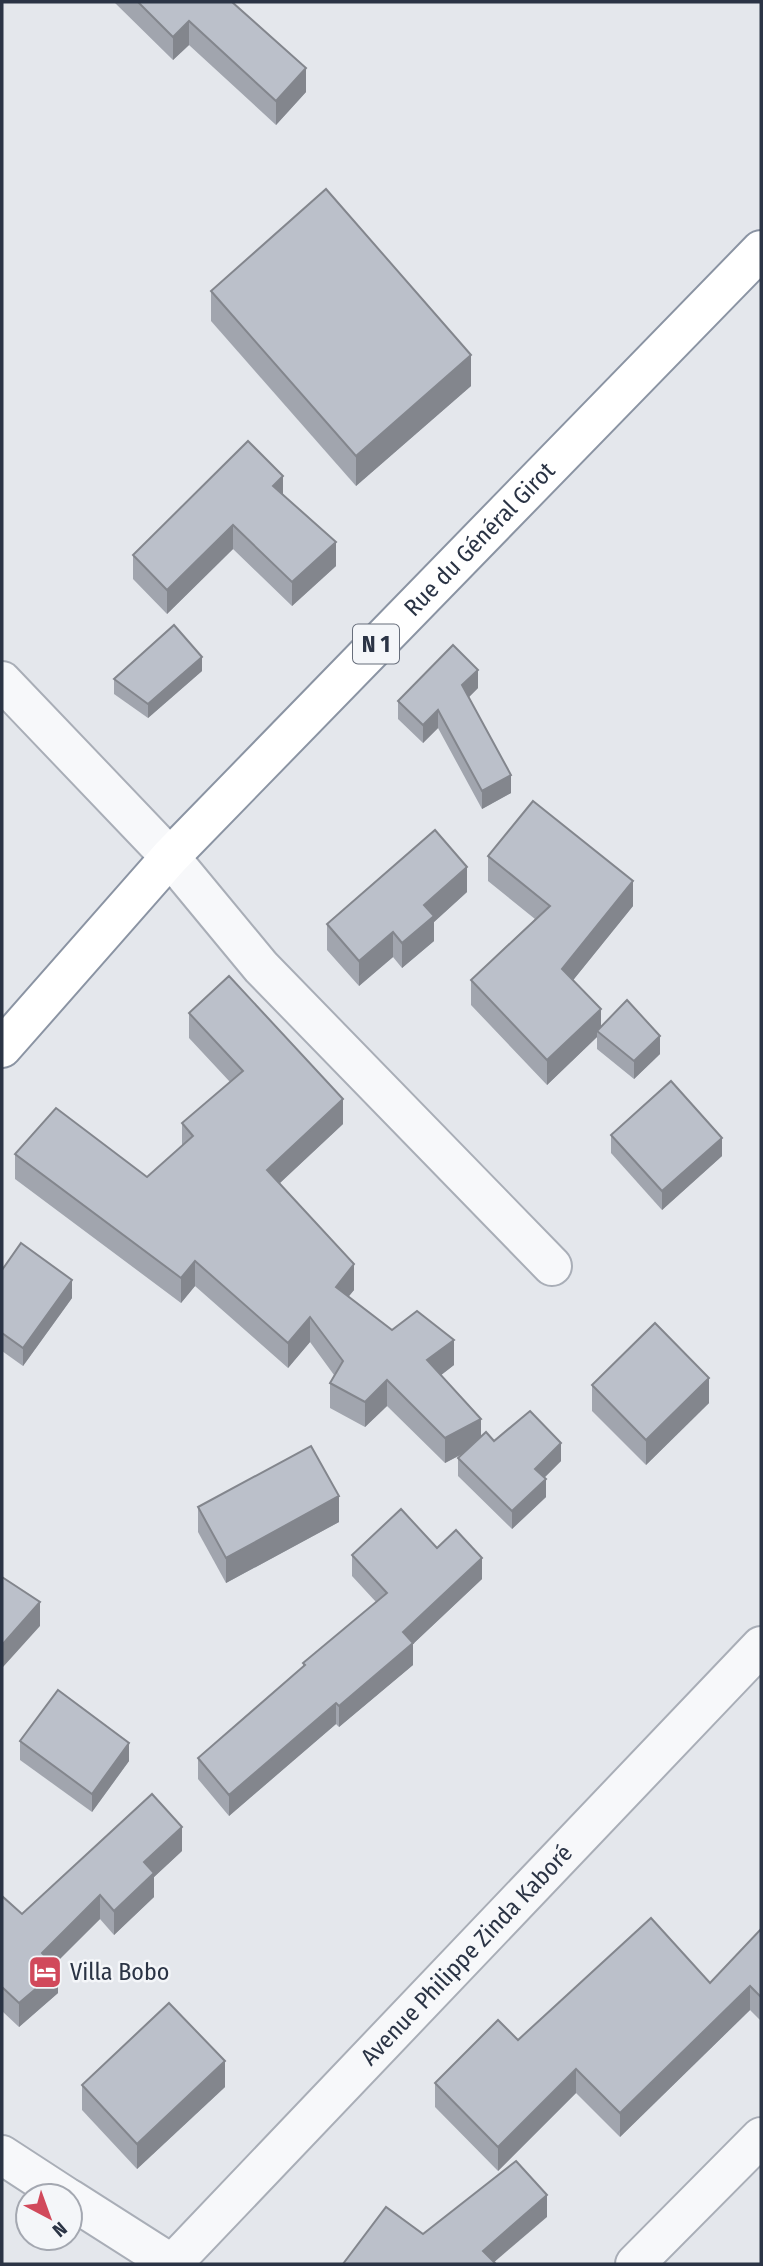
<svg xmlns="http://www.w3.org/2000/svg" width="763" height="2266" font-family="'Fira Sans Condensed',sans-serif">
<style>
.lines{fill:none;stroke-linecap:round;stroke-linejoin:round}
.minor-casing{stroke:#a9aeb7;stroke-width:42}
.highway-casing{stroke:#8b94a3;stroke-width:42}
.minor{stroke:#f7f8fa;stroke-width:38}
.highway{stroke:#fff;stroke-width:38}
.wall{fill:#a1a5ae}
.shaded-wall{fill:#83868d}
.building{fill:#bbc0ca;stroke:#83868d;stroke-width:2}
.labels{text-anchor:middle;stroke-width:5;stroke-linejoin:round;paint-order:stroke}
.shield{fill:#f4f6f9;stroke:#676e7b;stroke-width:2}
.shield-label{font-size:23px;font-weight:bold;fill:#2b3445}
.street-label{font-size:24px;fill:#2b3445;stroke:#f4f6f9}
.poi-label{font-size:24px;fill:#2b3445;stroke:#f4f6f9;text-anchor:start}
</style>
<rect width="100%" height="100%" fill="#e4e7ec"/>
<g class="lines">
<g class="minor-casing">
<g id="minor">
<polyline points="2,681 170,857 261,967 552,1266"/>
<polyline points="2,2155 65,2196"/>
<polyline points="70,2199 172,2264"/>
<path id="s1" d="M172,2264L761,1646"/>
<polyline points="635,2264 761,2137"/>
</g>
</g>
<g class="highway-casing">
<g id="highway">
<path id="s2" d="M2,1048L170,857L761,250"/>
</g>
</g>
<use href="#minor" class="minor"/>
<use href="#highway" class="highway"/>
</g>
<g class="wall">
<polygon points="114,2 232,2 306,92 276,125 189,45 173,60"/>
<polygon points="211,291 471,386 356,486 211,321"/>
<polygon points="283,494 336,566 292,606 233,549 167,614 133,579 133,555"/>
<polygon points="202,671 148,718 114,694 114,679"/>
<polygon points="478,688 469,697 511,793 482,809 438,728 423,743 398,719 398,701"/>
<polygon points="488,856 633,906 573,980 601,1027 660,1054 634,1079 597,1049 597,1037 547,1085 471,1005 471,980 535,919 488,881"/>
<polygon points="467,892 434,922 434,941 402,968 393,957 359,986 327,950 327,924"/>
<polygon points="189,1013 343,1124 280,1183 354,1290 348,1297 392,1330 454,1365 441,1375 481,1437 561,1461 544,1478 546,1497 512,1529 458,1476 458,1458 462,1454 445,1463 387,1406 365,1427 330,1408 330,1383 334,1375 310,1342 288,1368 195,1286 181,1303 15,1179 15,1154 147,1177 182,1146 182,1123 230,1082 189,1038"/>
<polygon points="611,1135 722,1156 662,1210 611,1153"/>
<polygon points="2,1270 72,1298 23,1366 2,1351"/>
<polygon points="592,1385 709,1403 646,1465 592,1411"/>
<polygon points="198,1507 339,1522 226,1583 198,1532"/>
<polygon points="437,1548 482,1579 413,1644 413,1665 339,1727 336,1724 229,1816 198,1779 198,1758 303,1667 303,1663 376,1602 352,1576 352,1555"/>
<polygon points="20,1741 129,1761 92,1812 20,1760"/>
<polygon points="182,1851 154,1877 154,1897 114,1935 100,1919 53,1965 58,1993 19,2027 2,2011 2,1898 22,1914"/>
<polygon points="761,1929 761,2021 750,2010 620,2137 576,2093 498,2171 435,2107 435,2083 518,2040 710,1983"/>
<polygon points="82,2085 225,2087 137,2169 82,2110"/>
</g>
<g class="shaded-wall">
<polygon points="189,21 189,45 173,60 173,37"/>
<polygon points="306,68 306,92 276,125 276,101"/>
<polygon points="471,355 471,386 356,486 356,456"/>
<polygon points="283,476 283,500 273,486"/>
<polygon points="233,525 233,549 167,614 167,590"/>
<polygon points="336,542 336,566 292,606 292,582"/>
<polygon points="202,657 202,671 148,718 148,704"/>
<polygon points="478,670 478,688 462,704 462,685"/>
<polygon points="438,710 438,728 423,743 423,725"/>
<polygon points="511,775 511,793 482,809 482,791"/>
<polygon points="467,867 467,892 434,922 434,941 402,968 402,943 424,905"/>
<polygon points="633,881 633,906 562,994 562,969"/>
<polygon points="393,932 393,957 359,986 359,961"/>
<polygon points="601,1009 601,1034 597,1031 597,1037 547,1085 547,1060"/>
<polygon points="660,1036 660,1054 634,1079 634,1061"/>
<polygon points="343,1099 343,1124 267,1195 267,1170"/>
<polygon points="722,1138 722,1156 662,1210 662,1191"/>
<polygon points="195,1261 195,1286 181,1303 181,1278"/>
<polygon points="354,1264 354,1290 336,1312 336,1287"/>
<polygon points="72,1280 72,1298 23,1366 23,1348"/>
<polygon points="310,1317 310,1342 288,1368 288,1343"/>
<polygon points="454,1340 454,1365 427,1386 427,1360"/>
<polygon points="709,1378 709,1403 646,1465 646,1440"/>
<polygon points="387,1380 387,1406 365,1427 365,1402"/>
<polygon points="481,1419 481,1444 445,1463 445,1438"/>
<polygon points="561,1443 561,1461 535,1487 535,1469"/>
<polygon points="546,1479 546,1497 512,1529 512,1511"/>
<polygon points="339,1496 339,1522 226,1583 226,1558"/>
<polygon points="482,1558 482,1579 413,1644 413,1665 339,1727 339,1706 403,1632"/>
<polygon points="40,1602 40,1626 3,1667 2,1675 2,1645"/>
<polygon points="336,1703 336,1724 229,1816 229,1795"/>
<polygon points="129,1743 129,1761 92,1812 92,1794"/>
<polygon points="182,1827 182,1851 154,1877 154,1897 114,1935 114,1911 144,1862"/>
<polygon points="100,1895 100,1919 42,1977 42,1953"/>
<polygon points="58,1970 58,1993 19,2027 19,2003"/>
<polygon points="750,1986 750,2010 620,2137 620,2113"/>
<polygon points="225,2061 225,2087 137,2169 137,2144"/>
<polygon points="576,2069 576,2093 498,2171 498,2147"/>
<polygon points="547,2195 547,2217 492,2264 483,2251"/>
</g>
<g class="building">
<polygon points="138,2 232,2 306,68 276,101 189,21 173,37"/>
<polygon points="326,189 471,355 356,456 211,291"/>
<polygon points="248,441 283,476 273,486 336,542 292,582 233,525 167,590 133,555"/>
<polygon points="174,625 202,657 148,704 114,679"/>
<polygon points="453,645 478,670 462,685 511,775 482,791 438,710 423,725 398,701"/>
<polygon points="533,801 633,881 562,969 601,1009 547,1060 471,980 550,906 488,856"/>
<polygon points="435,830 467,867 424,905 434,916 402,943 393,932 359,961 327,924"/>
<polygon points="229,976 343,1099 267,1170 354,1264 336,1287 392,1330 417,1311 454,1340 427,1360 481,1419 445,1438 387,1380 365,1402 330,1383 343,1361 310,1317 288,1343 195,1261 181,1278 15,1154 56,1108 147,1177 193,1136 182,1123 243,1071 189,1013"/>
<polygon points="627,1000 660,1036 634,1061 597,1031"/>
<polygon points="671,1081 722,1138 662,1191 611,1135"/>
<polygon points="21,1243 72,1280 23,1348 2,1333 2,1270"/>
<polygon points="655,1323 709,1378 646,1440 592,1385"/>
<polygon points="530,1411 561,1443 535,1469 546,1479 512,1511 458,1458 486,1432 494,1441"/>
<polygon points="311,1446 339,1496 226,1558 198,1507"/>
<polygon points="401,1509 437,1548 456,1530 482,1558 403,1632 413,1643 339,1706 336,1703 229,1795 198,1758 305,1665 303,1663 387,1593 352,1555"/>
<polygon points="2,1577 40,1602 2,1645"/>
<polygon points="58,1690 129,1743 92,1794 20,1741"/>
<polygon points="152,1794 182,1827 144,1862 154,1873 114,1911 100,1895 42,1953 58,1970 19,2003 2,1987 2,1898 3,1897 22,1914"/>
<polygon points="651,1918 710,1983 761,1929 761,1997 750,1986 620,2113 576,2069 498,2147 435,2083 498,2020 518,2040"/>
<polygon points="169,2003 225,2061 137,2144 82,2085"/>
<polygon points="516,2161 547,2195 483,2251 496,2264 343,2264 386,2207 423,2234"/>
</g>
<defs>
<g id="hotel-square" transform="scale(1.75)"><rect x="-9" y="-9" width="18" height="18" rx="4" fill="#d1495b" stroke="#f4f6f9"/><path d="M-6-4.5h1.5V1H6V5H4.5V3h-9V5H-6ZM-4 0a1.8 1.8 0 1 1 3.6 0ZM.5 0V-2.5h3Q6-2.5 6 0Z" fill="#fff"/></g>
</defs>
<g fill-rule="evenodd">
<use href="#hotel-square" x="45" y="1972"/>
</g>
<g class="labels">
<rect class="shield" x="353" y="624.5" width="46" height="39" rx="5"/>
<g class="shield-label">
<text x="376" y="652">N 1</text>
</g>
<g class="street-label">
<text dy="8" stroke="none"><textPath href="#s2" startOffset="698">Rue du Général Girot</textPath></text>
<text dy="8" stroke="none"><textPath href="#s1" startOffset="427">Avenue Philippe Zinda Kaboré</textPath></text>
</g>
<g class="poi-label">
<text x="70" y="1980">Villa Bobo</text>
</g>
</g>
<rect width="763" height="2266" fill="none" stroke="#2b3445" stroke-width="7"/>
<g transform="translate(49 2217) rotate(139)"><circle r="33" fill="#f4f6f9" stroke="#a4a8b1" stroke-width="2"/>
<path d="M0-5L12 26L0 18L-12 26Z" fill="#d1495b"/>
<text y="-10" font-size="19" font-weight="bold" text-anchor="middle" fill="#2b3445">N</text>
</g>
</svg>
